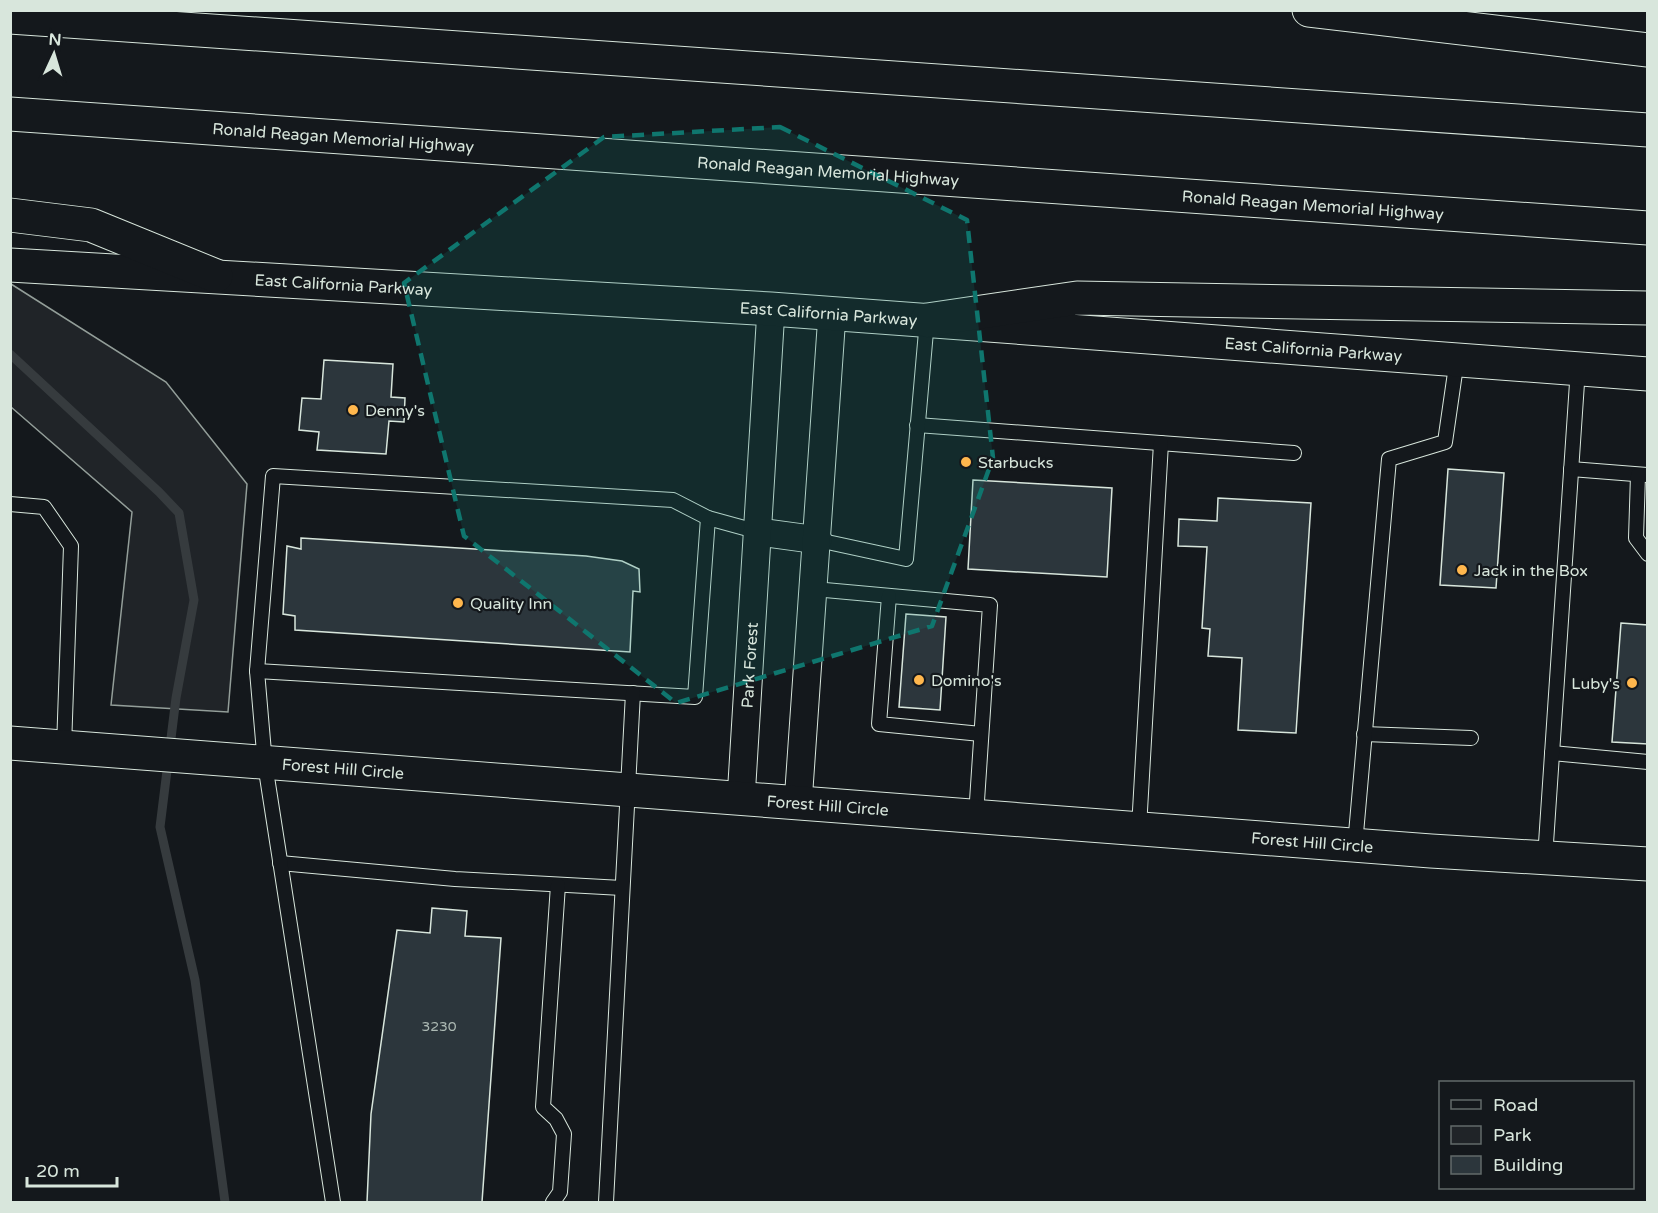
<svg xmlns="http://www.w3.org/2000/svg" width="1658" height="1213" font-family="'Varela Round',sans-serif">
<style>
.green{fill:#202428;stroke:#939e99;stroke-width:1.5}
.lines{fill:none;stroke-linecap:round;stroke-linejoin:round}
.stream{stroke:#363b3e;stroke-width:9}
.building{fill:#2c363c;stroke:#d8e6dc;stroke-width:1.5}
.service-casing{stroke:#d8e6dc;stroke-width:16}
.minor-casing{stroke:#d8e6dc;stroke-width:29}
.tertiary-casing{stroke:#d8e6dc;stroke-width:35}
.secondary-casing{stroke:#d8e6dc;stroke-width:35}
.motorway-casing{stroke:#d8e6dc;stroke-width:35}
.service{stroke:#14181c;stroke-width:14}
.minor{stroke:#14181c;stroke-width:27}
.tertiary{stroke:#14181c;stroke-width:33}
.secondary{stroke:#14181c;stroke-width:33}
.motorway{stroke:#14181c;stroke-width:33}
.marked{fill:#0f766e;fill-opacity:0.2;stroke:#0f766e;stroke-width:4.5;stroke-dasharray:12 8;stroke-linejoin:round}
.poi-dot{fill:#ffb74d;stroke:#14181c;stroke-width:2}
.labels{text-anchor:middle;stroke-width:4.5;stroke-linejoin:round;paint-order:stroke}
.number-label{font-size:14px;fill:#adbab4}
.street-label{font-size:16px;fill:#d8e6dc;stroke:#14181c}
.poi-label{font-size:16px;fill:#d8e6dc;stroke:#14181c;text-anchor:start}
</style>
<rect width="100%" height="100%" fill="#14181c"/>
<polygon class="green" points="11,284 166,382 247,484 228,712 111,705 132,512 11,407"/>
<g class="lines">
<polyline class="stream" points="10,354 159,492 179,513 194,600 176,698 160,827 195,980 225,1202"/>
</g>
<g class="building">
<polygon points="324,360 393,364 391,397 405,398 404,422 389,421 386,454 317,450 319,432 299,430 302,398 321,399"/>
<polygon points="1448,469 1504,473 1496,588 1440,585"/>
<polygon points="973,480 1112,488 1107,577 968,569"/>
<polygon points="1218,498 1311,503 1296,733 1238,730 1242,658 1208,656 1210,629 1202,628 1207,547 1178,546 1179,519 1217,521"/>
<polygon points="301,538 586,556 622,561 639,569 640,592 633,591 630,652 295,630 295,616 283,614 287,546 301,549"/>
<polygon points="906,614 946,617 940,710 899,707"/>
<polygon points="1621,623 1648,625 1648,744 1612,742"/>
<polygon points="432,908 467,911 465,936 501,938 482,1202 367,1202 371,1114 397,930 430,933"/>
</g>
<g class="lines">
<g class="service-casing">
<g id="service">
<polyline points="917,425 1294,453"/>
<polyline points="1571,469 1647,475"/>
<polyline points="1638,475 1636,538 1648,554"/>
<polyline points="10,504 44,507 71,546 64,747"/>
<polyline points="818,540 906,559 927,320"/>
<polyline points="814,589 990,605 976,816"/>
<polyline points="889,596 879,724 981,734"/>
<polyline points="257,671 695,697 708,518"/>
<polyline points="1364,734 1471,738"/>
<polyline points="1552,753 1648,762"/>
<polyline points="1139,828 1161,443"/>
<polyline points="1355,845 1389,459 1445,442 1457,359"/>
<polyline points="1545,858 1578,368"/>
<polyline points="280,863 455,879 622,888"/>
<polyline points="333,1202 265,764 257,671 273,476 673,500 708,518 759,532"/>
<polyline points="553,1202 560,1192 564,1134 556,1119 543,1107 558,885"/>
<polyline points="606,1202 633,693"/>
</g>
</g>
<g class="minor-casing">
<g id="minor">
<polyline points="759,532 818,540"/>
<path id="s1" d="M741,799L771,309"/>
<polyline points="798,803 832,314"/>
</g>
</g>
<g class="tertiary-casing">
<g id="tertiary">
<path id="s2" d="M10,743L1431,851L1648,864"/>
</g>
</g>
<g class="secondary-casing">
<g id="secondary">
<path id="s3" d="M10,265L771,309L1648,374"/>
</g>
</g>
<g class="motorway-casing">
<g id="motorway">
<polyline points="1309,10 1648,50"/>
<polyline points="10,17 1648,130"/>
<path id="s4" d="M10,114L1648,228"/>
<polyline points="10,215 91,225 216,276"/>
<polyline points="927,320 1077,298 1648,308"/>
</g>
</g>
<use href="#service" class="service"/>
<use href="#minor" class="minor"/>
<use href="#tertiary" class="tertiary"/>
<use href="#secondary" class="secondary"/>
<use href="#motorway" class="motorway"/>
</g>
<path class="marked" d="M780,127L967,220L993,458L932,626L676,703L464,536L404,283L604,137Z"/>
<g class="poi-dot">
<circle cx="353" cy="410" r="6"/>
<circle cx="966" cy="462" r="6"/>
<circle cx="1462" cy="570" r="6"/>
<circle cx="458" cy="603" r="6"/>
<circle cx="919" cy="680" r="6"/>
<circle cx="1632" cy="683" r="6"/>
</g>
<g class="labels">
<g class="number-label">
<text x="439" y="1031">3230</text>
</g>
<g class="street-label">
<text dy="6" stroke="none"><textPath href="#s4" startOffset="334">Ronald Reagan Memorial Highway</textPath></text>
<text dy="6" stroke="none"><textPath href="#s4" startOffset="820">Ronald Reagan Memorial Highway</textPath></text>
<text dy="6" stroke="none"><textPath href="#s4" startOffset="1306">Ronald Reagan Memorial Highway</textPath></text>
<text dy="6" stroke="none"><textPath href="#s3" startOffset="334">East California Parkway</textPath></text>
<text dy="6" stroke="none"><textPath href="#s3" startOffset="820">East California Parkway</textPath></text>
<text dy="6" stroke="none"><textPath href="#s3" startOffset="1306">East California Parkway</textPath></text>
<text dy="6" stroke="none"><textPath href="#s1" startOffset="134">Park Forest</textPath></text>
<text dy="6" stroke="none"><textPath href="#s2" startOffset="334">Forest Hill Circle</textPath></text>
<text dy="6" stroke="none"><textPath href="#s2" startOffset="820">Forest Hill Circle</textPath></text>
<text dy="6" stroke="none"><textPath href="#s2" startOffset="1306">Forest Hill Circle</textPath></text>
</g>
<g class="poi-label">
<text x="365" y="416">Denny's</text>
<text x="978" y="468">Starbucks</text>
<text x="1474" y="576">Jack in the Box</text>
<text x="470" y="609">Quality Inn</text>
<text x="931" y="686">Domino's</text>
<text x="1620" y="689" text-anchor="end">Luby's</text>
</g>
</g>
<rect width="1658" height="1213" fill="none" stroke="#d8e6dc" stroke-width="24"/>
<rect x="1439" y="1081" width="195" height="108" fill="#14181c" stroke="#626a69" stroke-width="1.5"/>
<rect x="1451" y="1100" width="30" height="9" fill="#14181c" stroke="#626a69" stroke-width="1.5"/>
<text x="1493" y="1111" font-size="18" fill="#d8e6dc">Road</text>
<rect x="1451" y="1126" width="30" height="18" fill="#202428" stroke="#626a69" stroke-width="1.5"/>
<text x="1493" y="1141" font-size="18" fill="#d8e6dc">Park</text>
<rect x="1451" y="1156" width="30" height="18" fill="#2c363c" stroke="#626a69" stroke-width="1.5"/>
<text x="1493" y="1171" font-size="18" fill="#d8e6dc">Building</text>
<g transform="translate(54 54) rotate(4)" stroke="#14181c" stroke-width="4.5" paint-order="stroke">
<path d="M0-4.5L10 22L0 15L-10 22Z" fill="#d8e6dc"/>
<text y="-9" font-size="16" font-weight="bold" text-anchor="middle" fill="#d8e6dc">N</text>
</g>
<path d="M27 1177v9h90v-9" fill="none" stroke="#d8e6dc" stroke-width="3"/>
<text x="36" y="1177" font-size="18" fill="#d8e6dc" stroke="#14181c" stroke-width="4.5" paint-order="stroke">20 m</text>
</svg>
